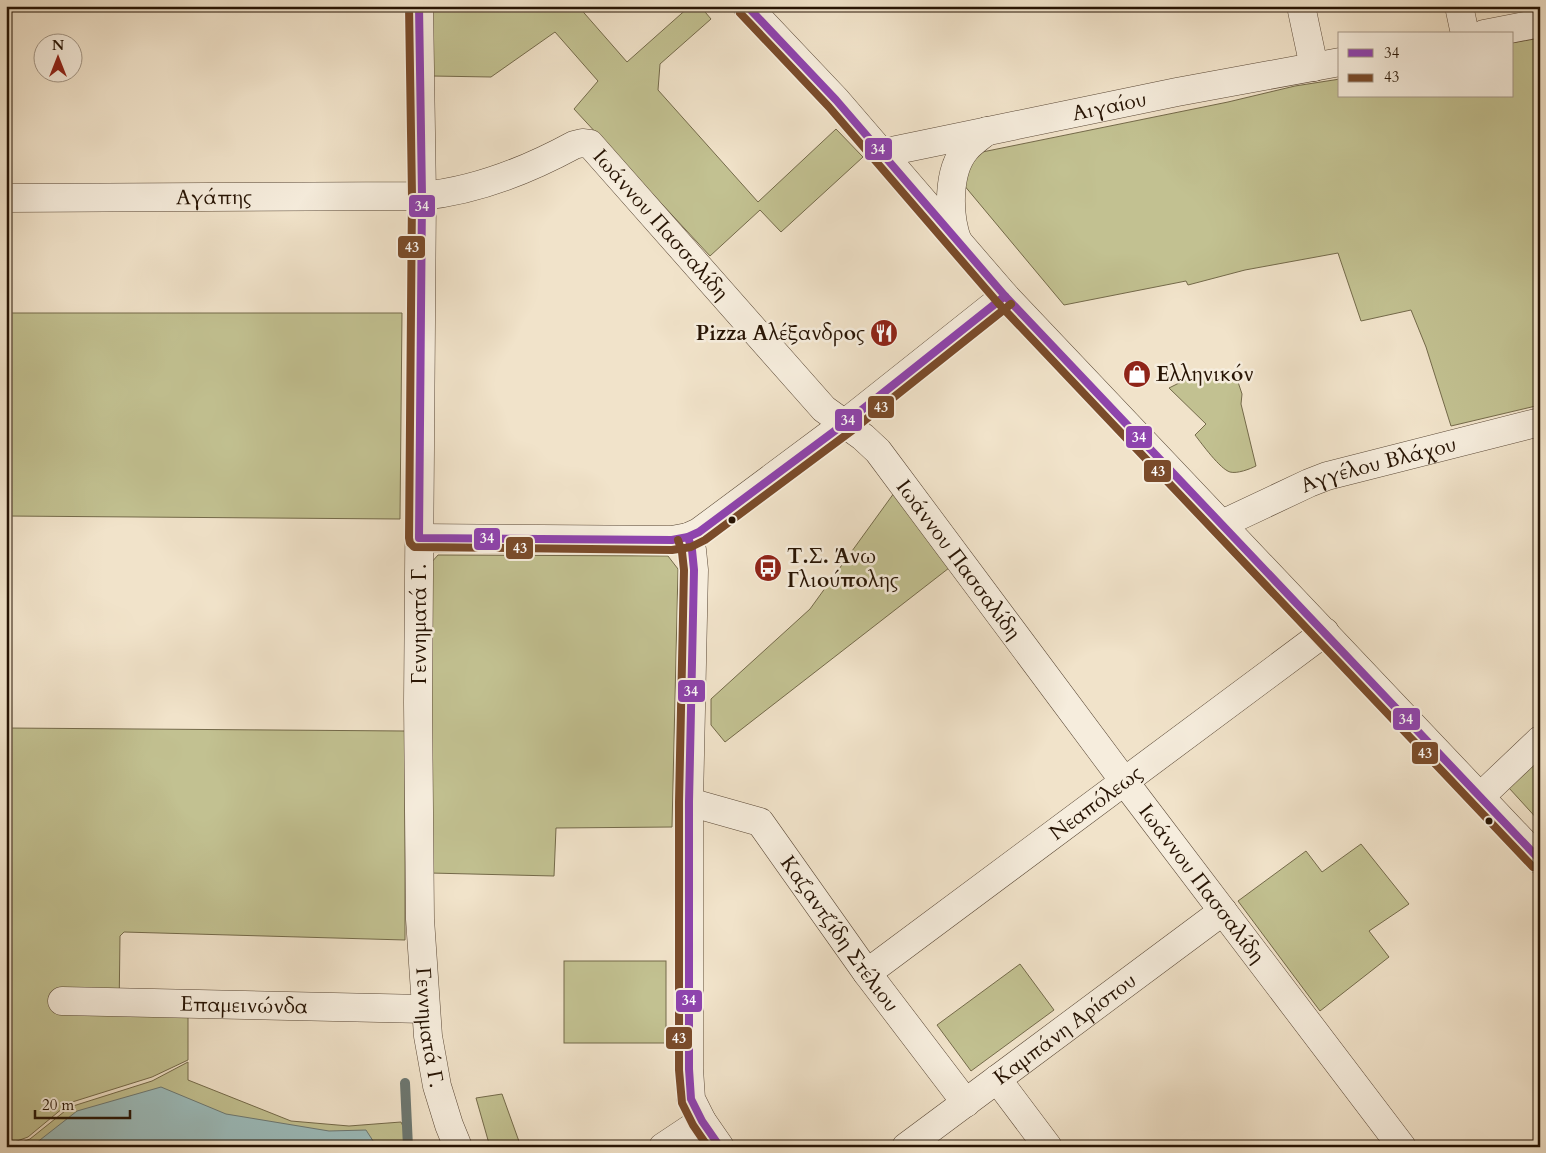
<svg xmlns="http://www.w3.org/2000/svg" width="1546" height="1153" font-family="Cardo,serif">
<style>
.green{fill:#c2c191;stroke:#746a4a}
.water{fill:#9cbdbd;stroke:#6d7973}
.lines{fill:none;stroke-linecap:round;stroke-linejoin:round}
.stream{stroke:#6d7973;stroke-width:10}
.minor-casing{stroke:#5a4836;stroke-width:29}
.minor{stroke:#f6eddd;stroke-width:28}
.bus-1-casing{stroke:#f6eddd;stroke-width:11}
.bus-2-casing{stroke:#f6eddd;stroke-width:11}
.bus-1{stroke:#8e44ad;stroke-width:8}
.bus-2{stroke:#7a4b2a;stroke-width:8}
.bus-dot{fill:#271404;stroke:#f6eddd;stroke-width:2}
.labels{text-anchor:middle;stroke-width:5;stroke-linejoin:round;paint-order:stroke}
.street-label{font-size:21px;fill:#271404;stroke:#f6eddd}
.poi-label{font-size:21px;font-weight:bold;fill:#271404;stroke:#f6eddd;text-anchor:start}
.line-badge{stroke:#f6eddd;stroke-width:2}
.badge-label{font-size:14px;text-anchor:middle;font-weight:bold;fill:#fff}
</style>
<rect width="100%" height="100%" fill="#f1e3ca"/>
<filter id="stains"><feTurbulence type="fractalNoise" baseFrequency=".004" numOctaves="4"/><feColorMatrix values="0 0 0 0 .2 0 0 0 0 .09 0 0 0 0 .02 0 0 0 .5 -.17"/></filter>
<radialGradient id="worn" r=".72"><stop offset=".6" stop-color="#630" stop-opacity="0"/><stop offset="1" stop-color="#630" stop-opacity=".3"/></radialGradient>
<g class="green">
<polygon points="432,6 578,6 627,62 690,6 700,6 711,19 660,64 658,90 758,202 836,129 863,157 781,232 760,210 710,256 574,109 598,81 555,32 491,77 432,76"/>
<polygon points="1540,38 1540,405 1451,426 1426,347 1411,310 1361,321 1338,253 1245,270 1188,285 1186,281 1064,305 943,160 1228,102 1295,86 1340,79 1340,96 1512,96 1512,43"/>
<polygon points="6,313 402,313 400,519 6,516"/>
<path d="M1219,372L1230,373L1236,376L1242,394L1241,404L1256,466C1250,469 1237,474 1230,472C1220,469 1202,444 1195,435L1206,424L1169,388L1185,380Z"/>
<polygon points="894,493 949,568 725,742 711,725 711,699 810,609"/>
<polygon points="438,555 668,556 678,569 672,827 556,828 554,876 430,873 430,564"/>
<polygon points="6,728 405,731 405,940 124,932 120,936 119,1014 188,1013 188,1060 152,1077 69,1103 28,1137 6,1145"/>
<polygon points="1540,758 1540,822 1509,788"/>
<polygon points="1361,844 1409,904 1369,931 1389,957 1320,1011 1238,901 1306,851 1322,872"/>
<rect x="564" y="961" width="102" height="82"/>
<polygon points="1020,964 1054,1010 971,1071 937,1025"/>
<polygon points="188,1062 188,1080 291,1121 349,1126 401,1122 413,1147 234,1147 184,1134 158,1147 9,1147 30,1139 70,1107 152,1081"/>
<polygon points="502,1094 521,1147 490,1147 476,1098"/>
</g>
<polygon class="water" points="161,1087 226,1114 329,1131 366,1130 377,1147 224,1147 134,1142 131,1147 31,1147 77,1111"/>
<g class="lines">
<polyline class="stream" points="405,1083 408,1147"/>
<g class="minor-casing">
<g id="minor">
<path id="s1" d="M419,6L422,196L418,703L420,919L428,1036L437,1086L449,1125L458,1147"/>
<polyline points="747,6 836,100 1005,296 1540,860"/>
<polyline points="1301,6 1314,67"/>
<polyline points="1459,6 1465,34"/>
<polyline points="1484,34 1540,23"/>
<path id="s2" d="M882,153L1177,92L1340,62"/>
<path id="s3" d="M6,198L422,196C476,191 526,171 574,145L582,143L590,144L824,409L863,437L878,451L1124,781L1402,1147"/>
<path d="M958,242C948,216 947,171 966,149C972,142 980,137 987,131"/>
<path id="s4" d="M1222,524L1309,483L1327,476L1540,422"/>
<polyline points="688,537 692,550 694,570 689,802 689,1069 691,1099 702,1121 720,1147"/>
<polyline points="419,538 672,540 688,537 699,532 844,424 1005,296"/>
<polyline points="1480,797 1540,740"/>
<path id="s5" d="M689,802L760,822L867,973L966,1103"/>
<path id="s6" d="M867,973L1325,632"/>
<path id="s7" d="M62,1001L425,1009"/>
<polyline points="997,1079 1048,1147"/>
<polyline points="663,1147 702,1121"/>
<path id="s8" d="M906,1147L1223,911"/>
</g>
</g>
<use href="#minor" class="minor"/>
<g class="bus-1-casing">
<g id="bus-1">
<polyline points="419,6 422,196 419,538 672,540 688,537 699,532 844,424 1005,296"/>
<polyline points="747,6 836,100 1005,296 1540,860"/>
<polyline points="688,537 692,550 694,570 689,802 689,1069 691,1099 702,1121 720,1147"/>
</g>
</g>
<g class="bus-2-casing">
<g id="bus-2">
<polyline points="409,6 412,196 409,538 410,543 414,547 672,550 691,547 705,540 850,432 1011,304"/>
<polyline points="740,13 829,107 998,303 1533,867"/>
<polyline points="678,540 682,552 684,570 679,802 679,1070 682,1103 693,1125 708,1147"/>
</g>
</g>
<use href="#bus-1" class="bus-1"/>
<use href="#bus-2" class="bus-2"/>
</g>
<defs>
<g id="restaurant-disc" transform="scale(1.4375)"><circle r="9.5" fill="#8f2418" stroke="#f6eddd"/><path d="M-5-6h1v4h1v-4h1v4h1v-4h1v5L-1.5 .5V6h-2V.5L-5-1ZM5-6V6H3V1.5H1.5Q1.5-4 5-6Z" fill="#fff"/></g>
<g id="shop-disc" transform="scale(1.4375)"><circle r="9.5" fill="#8f2418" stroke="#f6eddd"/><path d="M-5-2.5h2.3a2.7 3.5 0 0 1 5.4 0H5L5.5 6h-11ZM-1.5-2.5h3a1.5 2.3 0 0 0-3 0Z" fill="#fff"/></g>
<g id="bus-disc" transform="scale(1.4375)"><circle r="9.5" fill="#8f2418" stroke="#f6eddd"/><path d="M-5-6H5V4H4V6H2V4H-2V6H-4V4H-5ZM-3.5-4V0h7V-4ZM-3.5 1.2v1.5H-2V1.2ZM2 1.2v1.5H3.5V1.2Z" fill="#fff"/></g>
</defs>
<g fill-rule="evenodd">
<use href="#restaurant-disc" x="884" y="333"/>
<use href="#shop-disc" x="1137" y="374"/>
<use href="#bus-disc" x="768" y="568"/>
</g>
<g class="bus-dot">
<circle cx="732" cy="520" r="4.5"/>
<circle cx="1489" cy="821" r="4.5"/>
</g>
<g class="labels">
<g class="street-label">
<text dy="7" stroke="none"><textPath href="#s2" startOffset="232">Αιγαίου</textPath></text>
<text dy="7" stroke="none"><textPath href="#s3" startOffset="208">Αγάπης</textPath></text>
<text dy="7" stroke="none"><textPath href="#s3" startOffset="701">Ιωάννου Πασσαλίδη</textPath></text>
<text dy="7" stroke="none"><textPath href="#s4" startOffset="168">Αγγέλου Βλάχου</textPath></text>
<text dy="7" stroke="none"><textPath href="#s3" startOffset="1151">Ιωάννου Πασσαλίδη</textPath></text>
<text transform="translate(419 624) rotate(-90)" y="7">Γεννηματά Γ.</text>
<text dy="7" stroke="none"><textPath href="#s6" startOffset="285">Νεαπόλεως</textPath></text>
<text dy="7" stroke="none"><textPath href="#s3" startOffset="1556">Ιωάννου Πασσαλίδη</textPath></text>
<text dy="7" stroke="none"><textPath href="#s5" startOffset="211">Καζαντζίδη Στέλιου</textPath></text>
<text dy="7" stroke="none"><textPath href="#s7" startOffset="182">Επαμεινώνδα</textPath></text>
<text dy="7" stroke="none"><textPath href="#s1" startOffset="1022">Γεννηματά Γ.</textPath></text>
<text dy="7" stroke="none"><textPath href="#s8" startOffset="198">Καμπάνη Αρίστου</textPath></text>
</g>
<g class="poi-label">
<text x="865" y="340" text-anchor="end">Pizza Αλέξανδρος</text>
<text x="1156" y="381">Ελληνικόν</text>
<text x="787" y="563">Τ.Σ. Άνω<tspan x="787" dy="24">Γλιούπολης</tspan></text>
</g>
</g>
<g class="line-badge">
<rect x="864" y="137" width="29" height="24" rx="5" fill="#8e44ad"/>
<rect x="408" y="194" width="28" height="24" rx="5" fill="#8e44ad"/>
<rect x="397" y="235" width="29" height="24" rx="5" fill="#7a4b2a"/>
<rect x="867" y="395" width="28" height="24" rx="5" fill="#7a4b2a"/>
<rect x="834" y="408" width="29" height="24" rx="5" fill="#8e44ad"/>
<rect x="1125" y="425" width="28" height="24" rx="5" fill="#8e44ad"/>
<rect x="1143" y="459" width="29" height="24" rx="5" fill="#7a4b2a"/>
<rect x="473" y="527" width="28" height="24" rx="5" fill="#8e44ad"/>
<rect x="505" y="536" width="29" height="24" rx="5" fill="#7a4b2a"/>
<rect x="677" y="679" width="29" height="24" rx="5" fill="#8e44ad"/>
<rect x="1392" y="707" width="29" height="24" rx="5" fill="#8e44ad"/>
<rect x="1411" y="741" width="28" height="24" rx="5" fill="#7a4b2a"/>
<rect x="675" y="989" width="28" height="24" rx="5" fill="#8e44ad"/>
<rect x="665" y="1026" width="28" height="24" rx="5" fill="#7a4b2a"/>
</g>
<g class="badge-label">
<text x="878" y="154">34</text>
<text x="422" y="211">34</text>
<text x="412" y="252">43</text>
<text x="881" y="412">43</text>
<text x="848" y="425">34</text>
<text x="1139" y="442">34</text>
<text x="1158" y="476">43</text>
<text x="487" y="543">34</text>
<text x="520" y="553">43</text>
<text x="691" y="696">34</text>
<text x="1406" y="724">34</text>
<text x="1425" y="758">43</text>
<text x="689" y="1005">34</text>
<text x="679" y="1043">43</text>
</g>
<rect width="1546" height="1153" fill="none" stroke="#f1e3ca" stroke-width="25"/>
<rect x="8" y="8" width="1531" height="1138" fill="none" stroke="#271404" stroke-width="2.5"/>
<rect x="12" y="12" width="1521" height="1128" fill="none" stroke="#271404"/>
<rect x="1338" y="32" width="175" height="65" fill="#f6eddd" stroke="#a39686"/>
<rect x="1348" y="49" width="25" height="8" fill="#8e44ad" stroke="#a39686"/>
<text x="1384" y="58" font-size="15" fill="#271404">34</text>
<rect x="1348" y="74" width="25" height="8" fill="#7a4b2a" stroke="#a39686"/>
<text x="1384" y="82" font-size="15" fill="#271404">43</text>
<g transform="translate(58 58)"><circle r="24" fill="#f6eddd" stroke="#a39686"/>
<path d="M0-4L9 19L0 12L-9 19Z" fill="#8f2418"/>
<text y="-8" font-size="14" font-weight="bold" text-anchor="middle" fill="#271404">N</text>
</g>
<path d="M35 1110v8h95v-8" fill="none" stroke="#271404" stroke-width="2.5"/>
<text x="42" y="1110" font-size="15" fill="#271404" stroke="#f6eddd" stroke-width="4" paint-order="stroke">20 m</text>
<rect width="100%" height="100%" filter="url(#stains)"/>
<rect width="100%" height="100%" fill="url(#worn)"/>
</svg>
